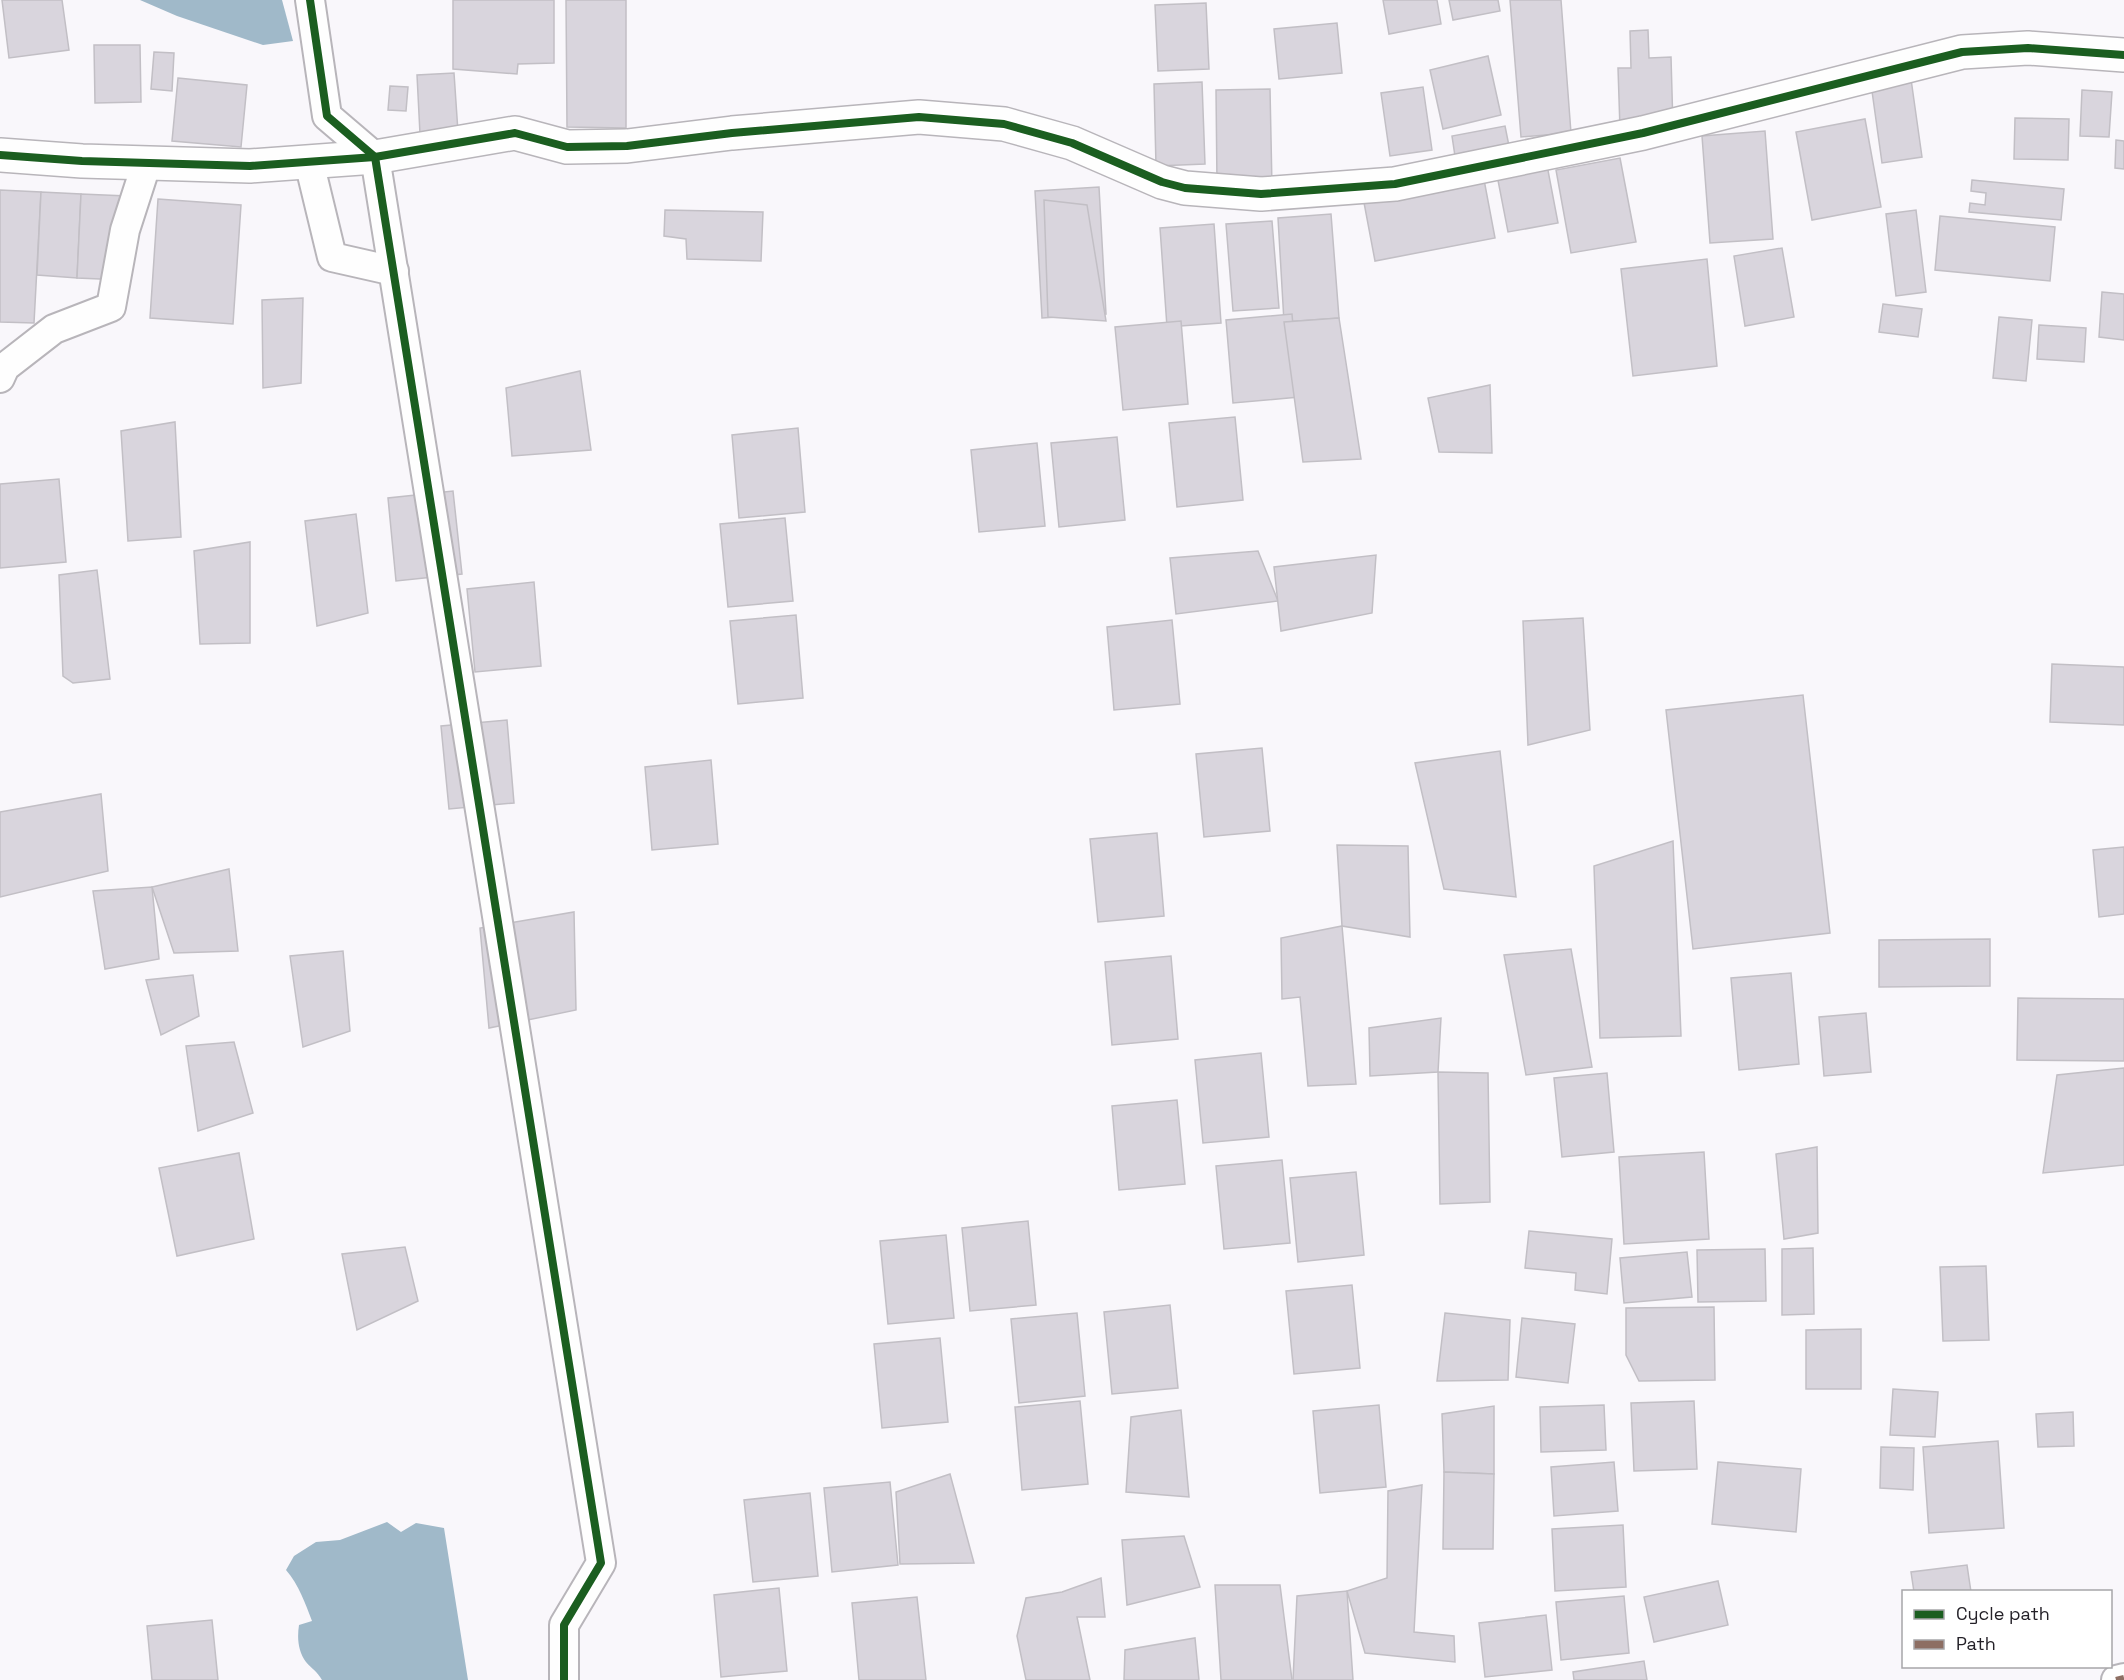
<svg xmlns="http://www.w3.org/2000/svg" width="2124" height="1680" font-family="'Space Grotesk',sans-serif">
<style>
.water{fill:#a0b9c9}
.building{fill:#d9d5dd;stroke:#c2bfc5;stroke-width:1.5}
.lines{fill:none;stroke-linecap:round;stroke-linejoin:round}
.street-casing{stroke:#b8b5ba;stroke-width:32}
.secondary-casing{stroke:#b8b5ba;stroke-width:36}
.street{stroke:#fefefe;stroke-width:28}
.secondary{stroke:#fefefe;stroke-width:33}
.quiet{stroke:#8d6e63;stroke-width:6;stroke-dasharray:12 6;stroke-linecap:butt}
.cycleway-casing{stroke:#fff;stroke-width:11}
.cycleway{stroke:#1b5e20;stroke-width:8}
</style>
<rect width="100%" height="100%" fill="#f9f7fb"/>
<g class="water">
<polygon points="140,0 282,0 293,41 263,45 177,16"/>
<path d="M387,1522L401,1532L416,1523L444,1528L468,1680H322C317,1671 312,1669 306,1662C298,1651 297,1638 299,1625L312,1621C305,1603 299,1585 286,1570L294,1556L316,1542L340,1540Z"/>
</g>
<g class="building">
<polygon points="2,0 62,0 69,50 9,58"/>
<polygon points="453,0 554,0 554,63 518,64 517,74 453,69"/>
<polygon points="566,0 626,0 626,128 567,127"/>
<polygon points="1383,0 1437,0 1441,24 1389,34"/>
<polygon points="1449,0 1498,0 1500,11 1453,20"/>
<polygon points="1510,0 1561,0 1571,133 1521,137"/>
<polygon points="1206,3 1209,69 1158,71 1155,5"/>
<polygon points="1337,23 1342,73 1279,79 1274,29"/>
<polygon points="1648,30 1649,58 1671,57 1673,127 1620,129 1618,68 1631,68 1630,31"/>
<polygon points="94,45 140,45 141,102 95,103"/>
<polygon points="154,52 174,53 172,91 151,89"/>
<polygon points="1488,56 1501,115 1443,129 1430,70"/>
<polygon points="454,73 458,132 420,134 417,75"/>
<polygon points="178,78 247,85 241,147 172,141"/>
<polygon points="1911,79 1922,157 1882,163 1871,84"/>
<polygon points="1202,82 1205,164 1156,166 1154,84"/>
<polygon points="390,86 408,87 406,111 388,110"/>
<polygon points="1423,87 1432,150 1390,156 1381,93"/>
<polygon points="1270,89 1272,187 1217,184 1216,90"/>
<polygon points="2082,90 2112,92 2109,137 2080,136"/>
<polygon points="2015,118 2069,119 2068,160 2014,159"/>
<polygon points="1865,119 1881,207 1812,220 1796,132"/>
<polygon points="1505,126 1509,146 1455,156 1452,136"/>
<polygon points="1765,131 1773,239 1710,243 1702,136"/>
<polygon points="2116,140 2124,141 2124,169 2115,168"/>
<polygon points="1620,158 1636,242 1571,253 1556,170"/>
<polygon points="1546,160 1558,223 1508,232 1496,170"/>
<polygon points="1482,169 1495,238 1375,261 1362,192"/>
<polygon points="1972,180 2064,189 2061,220 1969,212 1970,203 1985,205 1986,193 1971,191"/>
<polygon points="1099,187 1106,314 1042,318 1035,191"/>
<polygon points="0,190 41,192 34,323 0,322"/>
<polygon points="41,192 81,194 77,278 37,275"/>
<polygon points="81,194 127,196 123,280 77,278"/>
<polygon points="158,199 241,205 233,324 150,318"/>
<polygon points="1044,200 1087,205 1106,321 1048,317"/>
<polygon points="665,210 763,212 761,261 687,259 686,239 664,236"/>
<polygon points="1916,210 1926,292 1896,296 1886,214"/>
<polygon points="1331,214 1339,318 1284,322 1278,218"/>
<polygon points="1940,216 2055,227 2050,281 1935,270"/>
<polygon points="1272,221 1279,308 1233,311 1226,224"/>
<polygon points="1214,224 1221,323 1167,327 1160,228"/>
<polygon points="1782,248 1794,317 1745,326 1734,256"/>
<polygon points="1707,259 1717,366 1633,376 1621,269"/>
<polygon points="2102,292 2124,294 2124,340 2099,337"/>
<polygon points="303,298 301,383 263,388 262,300"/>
<polygon points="1883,304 1922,309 1918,337 1879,332"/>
<polygon points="1292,314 1299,397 1233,403 1226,320"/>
<polygon points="1999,317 2032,320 2026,381 1993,378"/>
<polygon points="1339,318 1361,459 1303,462 1284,322"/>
<polygon points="1181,321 1188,404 1123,410 1115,327"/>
<polygon points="2039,325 2086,328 2084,362 2037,359"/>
<polygon points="580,371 591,450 512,456 506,388"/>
<polygon points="1490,385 1492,453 1439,452 1428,398"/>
<polygon points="1235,417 1243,500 1177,507 1169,423"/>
<polygon points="175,422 181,537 128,541 121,431"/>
<polygon points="798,428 805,512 739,518 732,435"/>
<polygon points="1117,437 1125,520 1059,527 1051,443"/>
<polygon points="1037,443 1045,526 979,532 971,450"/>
<polygon points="59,479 66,562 0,568 0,484"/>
<polygon points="453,491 462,574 396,581 388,498"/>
<polygon points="356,514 368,613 317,626 305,521"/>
<polygon points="785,518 793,601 728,607 720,524"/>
<polygon points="250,542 250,643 200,644 194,551"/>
<polygon points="1258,551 1278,601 1176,614 1170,558"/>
<polygon points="1376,555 1372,613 1281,631 1274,567"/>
<polygon points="97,570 110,679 73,683 63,676 59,575"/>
<polygon points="534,582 541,666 475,672 467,589"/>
<polygon points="796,615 803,698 738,704 730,621"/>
<polygon points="1583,618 1590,730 1528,745 1523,621"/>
<polygon points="1172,620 1180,704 1114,710 1107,627"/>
<polygon points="2052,664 2124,667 2124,725 2050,722"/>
<polygon points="1803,695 1830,933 1693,949 1666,710"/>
<polygon points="507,720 514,803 449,809 441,726"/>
<polygon points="1262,748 1270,831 1204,837 1196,754"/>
<polygon points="1500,751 1516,897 1444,889 1415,763"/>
<polygon points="711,760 718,844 652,850 645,767"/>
<polygon points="101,794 108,871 0,897 0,812"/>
<polygon points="1157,833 1164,916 1098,922 1090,839"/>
<polygon points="1673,841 1681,1036 1600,1038 1594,866"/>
<polygon points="1337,845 1408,846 1410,937 1342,926"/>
<polygon points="2124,847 2124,914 2099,917 2093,850"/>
<polygon points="229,869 238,951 174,953 152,887"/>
<polygon points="152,887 159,959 105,969 93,891"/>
<polygon points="574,912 576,1010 489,1028 480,928"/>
<polygon points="1342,926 1356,1084 1308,1086 1300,997 1282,999 1281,938"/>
<polygon points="1990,939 1990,986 1879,987 1879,940"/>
<polygon points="1571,949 1592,1067 1526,1075 1504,955"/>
<polygon points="343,951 350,1031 303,1047 290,956"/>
<polygon points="1171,956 1178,1039 1112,1045 1105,962"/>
<polygon points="1791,973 1799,1064 1739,1070 1731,978"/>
<polygon points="193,975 199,1016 161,1035 146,980"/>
<polygon points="2018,998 2124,999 2124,1061 2017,1060"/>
<polygon points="1866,1013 1871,1072 1824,1076 1819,1017"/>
<polygon points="1441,1018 1438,1072 1370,1076 1369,1028"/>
<polygon points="234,1042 253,1113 198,1131 186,1046"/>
<polygon points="1261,1053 1269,1137 1203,1143 1195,1060"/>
<polygon points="2124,1068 2124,1165 2043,1173 2057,1075"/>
<polygon points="1438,1072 1488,1073 1490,1202 1440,1204"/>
<polygon points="1607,1073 1614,1152 1562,1157 1554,1078"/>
<polygon points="1177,1100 1185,1184 1119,1190 1112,1106"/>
<polygon points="1817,1147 1818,1233 1784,1239 1776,1154"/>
<polygon points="1704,1152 1709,1239 1624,1244 1619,1157"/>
<polygon points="239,1153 254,1239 177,1256 159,1168"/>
<polygon points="1282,1160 1290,1243 1224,1249 1216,1166"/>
<polygon points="1356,1172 1364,1255 1298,1262 1290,1178"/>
<polygon points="1028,1221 1036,1305 970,1311 962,1228"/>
<polygon points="1529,1231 1612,1239 1607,1294 1575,1290 1576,1273 1525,1268"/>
<polygon points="946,1235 954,1318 888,1324 880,1241"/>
<polygon points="405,1247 418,1301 357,1330 342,1254"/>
<polygon points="1813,1248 1814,1314 1782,1315 1782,1249"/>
<polygon points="1765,1249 1766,1301 1698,1302 1697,1250"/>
<polygon points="1687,1252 1692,1297 1624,1303 1620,1258"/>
<polygon points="1986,1266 1989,1340 1943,1341 1940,1267"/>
<polygon points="1352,1285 1360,1368 1294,1374 1286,1291"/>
<polygon points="1170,1305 1178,1388 1112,1394 1104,1312"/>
<polygon points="1714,1307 1715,1380 1639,1381 1626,1355 1626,1308"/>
<polygon points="1077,1313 1085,1396 1019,1403 1011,1319"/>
<polygon points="1445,1313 1510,1320 1508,1380 1437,1381"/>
<polygon points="1522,1318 1575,1324 1568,1383 1516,1377"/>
<polygon points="1861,1329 1861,1389 1806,1389 1806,1330"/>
<polygon points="940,1338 948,1422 882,1428 874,1344"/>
<polygon points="1893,1389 1938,1392 1935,1437 1890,1435"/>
<polygon points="1080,1401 1088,1484 1022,1490 1015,1407"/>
<polygon points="1694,1401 1697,1469 1634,1471 1631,1403"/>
<polygon points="1379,1405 1386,1487 1320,1493 1313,1411"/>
<polygon points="1604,1405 1606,1450 1541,1452 1540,1407"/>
<polygon points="1494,1406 1494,1474 1444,1472 1442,1414"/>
<polygon points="1181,1410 1189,1497 1126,1492 1131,1417"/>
<polygon points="2073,1412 2074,1446 2038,1447 2036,1414"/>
<polygon points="1998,1441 2004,1528 1929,1533 1923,1447"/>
<polygon points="1881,1447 1914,1448 1913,1490 1880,1488"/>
<polygon points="1614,1462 1618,1511 1554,1516 1551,1467"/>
<polygon points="1718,1462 1801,1469 1796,1532 1712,1524"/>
<polygon points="1444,1472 1494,1474 1493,1549 1443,1549"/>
<polygon points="950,1474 974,1563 900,1564 896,1492"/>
<polygon points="890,1482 898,1565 832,1572 824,1488"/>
<polygon points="1422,1485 1414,1632 1454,1636 1455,1662 1365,1653 1347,1591 1387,1578 1388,1491"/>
<polygon points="810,1493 818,1576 753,1582 744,1500"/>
<polygon points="1623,1525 1626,1587 1555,1591 1552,1529"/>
<polygon points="1184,1536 1200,1587 1127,1605 1122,1540"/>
<polygon points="1967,1565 1971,1592 1914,1592 1911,1572"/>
<polygon points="1101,1578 1105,1617 1077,1617 1090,1680 1026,1680 1017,1636 1026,1598 1062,1592"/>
<polygon points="1718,1581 1728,1625 1654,1642 1644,1597"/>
<polygon points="1215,1585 1280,1585 1292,1680 1221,1680"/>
<polygon points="779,1588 787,1671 721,1677 714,1595"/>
<polygon points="1347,1591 1353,1680 1293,1680 1297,1596"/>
<polygon points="1624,1596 1629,1653 1561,1660 1556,1602"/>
<polygon points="917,1597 926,1680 859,1680 852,1603"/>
<polygon points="1546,1615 1552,1670 1485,1677 1479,1623"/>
<polygon points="212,1620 218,1680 152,1680 147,1626"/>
<polygon points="1195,1638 1199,1680 1124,1680 1125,1650"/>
<polygon points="1644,1661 1647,1680 1574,1680 1573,1672"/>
</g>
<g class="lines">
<g class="street-casing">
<g id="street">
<polyline points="310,0 327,116 375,157 601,1563 564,1625 564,1680"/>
<polyline points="309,162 332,257 394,271"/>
<polyline points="0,378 5,367 54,329 111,307 125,230 147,162"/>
<polyline points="2116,1680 2124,1678"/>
</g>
</g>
<g class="secondary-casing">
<polyline id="secondary" points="0,155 82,161 250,166 375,157 515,133 567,147 627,146 732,133 919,117 1004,124 1072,143 1162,182 1185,188 1261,194 1395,184 1643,133 1962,52 2028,48 2124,55"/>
</g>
<use href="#street" class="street"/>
<use href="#secondary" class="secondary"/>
<polyline class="quiet" points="2116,1680 2124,1678"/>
<g class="cycleway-casing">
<g id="cycleway">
<polyline points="310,0 327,116 375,157 601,1563 564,1625 564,1680"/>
<polyline points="0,155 82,161 250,166 375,157 515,133 567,147 627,146 732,133 919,117 1004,124 1072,143 1162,182 1185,188 1261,194 1395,184 1643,133 1962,52 2028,48 2124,55"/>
</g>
</g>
<use href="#cycleway" class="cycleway"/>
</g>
<rect x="1902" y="1590" width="210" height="78" fill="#ffffff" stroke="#a7a6a9" stroke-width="1.5"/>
<rect x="1914" y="1610" width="30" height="9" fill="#1b5e20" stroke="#a7a6a9" stroke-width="1.5"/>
<text x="1956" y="1620" font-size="18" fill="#242128">Cycle path</text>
<rect x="1914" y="1640" width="30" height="9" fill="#8d6e63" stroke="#a7a6a9" stroke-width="1.5"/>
<text x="1956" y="1650" font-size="18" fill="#242128">Path</text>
</svg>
